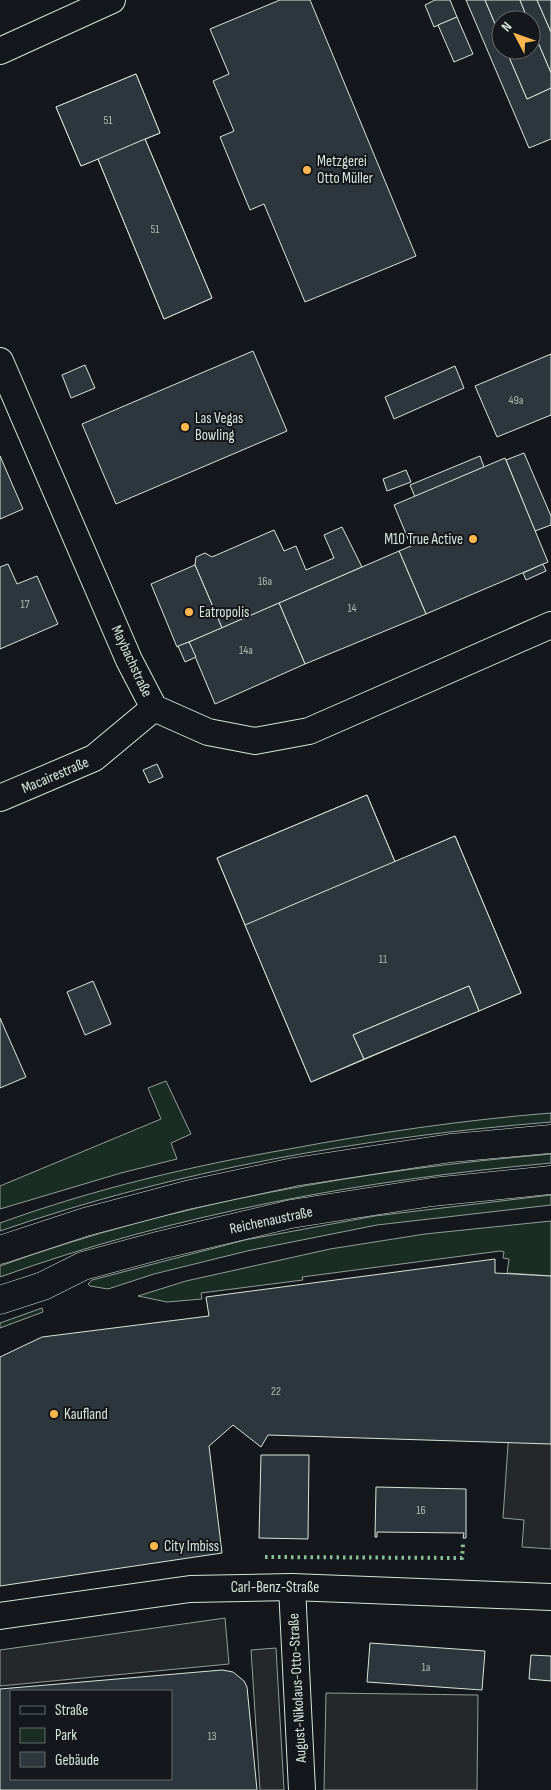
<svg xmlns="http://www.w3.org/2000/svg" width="551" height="1790" font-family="'Sofia Sans Condensed',sans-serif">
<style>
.green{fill:#1a2d24;stroke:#939e99}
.parking{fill:#24282b;stroke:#939e99}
.building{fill:#2c363c;stroke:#d8e6dc;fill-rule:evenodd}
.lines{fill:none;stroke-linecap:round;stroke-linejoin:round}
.street-casing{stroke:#d8e6dc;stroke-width:28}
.primary-casing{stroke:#d8e6dc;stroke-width:29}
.street{stroke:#14181c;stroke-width:26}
.primary{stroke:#14181c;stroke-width:28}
.hedge{stroke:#8ac095;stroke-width:4;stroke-dasharray:2.5 4;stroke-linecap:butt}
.poi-dot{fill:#ffb74d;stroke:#14181c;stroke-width:2}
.labels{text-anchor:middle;stroke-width:4;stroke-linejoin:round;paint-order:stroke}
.number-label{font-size:12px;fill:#adbab4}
.poi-label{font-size:15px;fill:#d8e6dc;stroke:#14181c;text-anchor:start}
.street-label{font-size:15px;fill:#d8e6dc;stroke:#14181c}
</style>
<rect width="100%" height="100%" fill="#14181c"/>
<g class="green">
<polygon points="166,1081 191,1134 171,1143 177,1159 121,1173 0,1209 0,1186 161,1119 148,1088"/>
<path d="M551,1113V1122C365,1137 177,1170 0,1231V1223C94,1189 191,1166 289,1149C375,1133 463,1120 551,1113Z"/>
<path d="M551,1154V1163C364,1180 178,1213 0,1277V1266C177,1202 364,1170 551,1154Z"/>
<polygon points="551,1195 551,1205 377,1225 247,1251 154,1274 108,1289 90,1286 88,1284 92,1280 245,1240 375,1216"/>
<polygon points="551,1221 551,1276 507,1273 509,1259 503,1258 504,1252 500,1251 302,1277 303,1280 201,1293 202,1299 167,1302 138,1296 186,1281 330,1249 425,1234"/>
<polygon points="42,1308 43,1312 0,1328 0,1323"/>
</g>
<g class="parking">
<polygon points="518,1297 551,1299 551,1549 522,1547 524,1520 503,1518"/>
<polygon points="225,1618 229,1664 0,1686 0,1650"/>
<polygon points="276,1648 284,1790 260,1790 251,1650"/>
<polygon points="326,1693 478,1695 477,1790 324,1790"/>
</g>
<g class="building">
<polygon points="280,0 310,0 416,256 305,302 264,204 250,210 220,137 234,131 213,81 229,74 210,29"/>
<polygon points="435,0 450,0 457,17 434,27 425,5"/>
<polygon points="466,0 485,0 501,38 501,50 506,50 527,99 551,88 551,139 529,148"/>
<polygon points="485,0 520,0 528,20 501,20 501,38"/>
<polygon points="520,0 537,0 551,32 551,73 531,26 531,20 528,20"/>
<polygon points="537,0 551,0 551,32"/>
<polygon points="457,17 473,54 454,62 438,25"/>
<polygon points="531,26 551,73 551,88 527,99 506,50 531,50"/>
<polygon points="136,74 160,133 81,166 56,107"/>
<polygon points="136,74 160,133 145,139 212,298 164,319 98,159 81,166 56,107"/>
<polygon points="145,139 212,298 164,319 98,159"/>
<polygon points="253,351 287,431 116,504 82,424"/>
<polygon points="551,354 551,415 497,437 475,386"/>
<polygon points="85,365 95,388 71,398 62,375"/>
<polygon points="455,366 464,388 394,419 385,397"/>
<polygon points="524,453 551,516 551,525 535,531 506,460"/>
<polygon points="0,456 23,509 0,519"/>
<polygon points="480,456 484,467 415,497 410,485"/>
<polygon points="505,458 548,562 426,614 399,551 411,546 394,505"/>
<polygon points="406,470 411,482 387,491 383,479"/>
<polygon points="342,527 362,567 222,628 195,565 196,557 205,553 212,557 274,530 284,551 296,546 306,570 334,558 324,535"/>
<polygon points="399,551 426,614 305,664 279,603"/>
<polygon points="8,564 17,584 37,576 58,624 0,649 0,567"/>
<polygon points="543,564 546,571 526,580 523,573"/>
<polygon points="195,565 222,628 177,647 151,584"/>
<polygon points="279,603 305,664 215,704 189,642"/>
<polygon points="189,642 196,657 185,662 178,646"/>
<polygon points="157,764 163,777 149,783 143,770"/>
<polygon points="367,795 395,862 245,925 217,858"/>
<polygon points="367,795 395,862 455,836 521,993 311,1082 217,858"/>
<polygon points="455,836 521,993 479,1011 469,986 353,1035 364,1059 311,1082 245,925"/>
<polygon points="93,981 111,1024 85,1035 67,992"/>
<polygon points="469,986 479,1011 364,1059 353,1035"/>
<polygon points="0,1018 26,1077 0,1088"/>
<polygon points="495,1259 495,1273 551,1276 551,1444 268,1435 261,1447 233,1425 209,1446 222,1553 0,1586 0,1357 42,1337 209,1316 206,1297"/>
<polygon points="261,1455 309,1455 308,1539 259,1538"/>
<polygon points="376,1487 466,1489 466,1538 463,1538 464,1533 377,1532 377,1537 375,1537"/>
<polygon points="370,1643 485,1651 482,1690 367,1682"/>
<polygon points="531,1655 551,1656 551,1681 529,1679"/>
<path d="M222,1670L233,1672L244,1681L247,1687L257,1790H0V1689ZM11,1691H171V1779H11Z"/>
</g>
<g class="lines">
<g class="street-casing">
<g id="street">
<polyline points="0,51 112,0"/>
<polyline points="0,361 129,660 154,708 208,732 255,741 309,731 551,625"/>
<polyline points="0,798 94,758 154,708"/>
<polyline points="292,1587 302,1790"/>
<polyline points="0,1616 190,1589 292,1587 551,1597"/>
</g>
</g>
<g class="primary-casing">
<g id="primary">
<polyline points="0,1250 85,1222 187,1195 294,1172 451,1148 551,1139"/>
<polyline points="0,1300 43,1286 83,1266 161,1245 291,1214 432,1192 551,1180"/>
</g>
</g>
<use href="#street" class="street"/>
<use href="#primary" class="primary"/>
<polyline class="hedge" points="265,1557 462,1558 463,1544"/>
</g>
<g class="poi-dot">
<circle cx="307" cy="170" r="5"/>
<circle cx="185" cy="427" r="5"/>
<circle cx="473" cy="539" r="5"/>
<circle cx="189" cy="612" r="5"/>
<circle cx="54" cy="1414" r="5"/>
<circle cx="154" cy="1546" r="5"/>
</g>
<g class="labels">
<g class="number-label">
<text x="108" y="124">51</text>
<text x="155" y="233">51</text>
<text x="516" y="404">49a</text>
<text x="265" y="585">16a</text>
<text x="25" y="608">17</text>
<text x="352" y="612">14</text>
<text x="246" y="654">14a</text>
<text x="383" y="963">11</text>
<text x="276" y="1395">22</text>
<text x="421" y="1514">16</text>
<text x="426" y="1671">1a</text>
<text x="212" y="1740">13</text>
</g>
<g class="poi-label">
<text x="317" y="166">Metzgerei<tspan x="317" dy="17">Otto Müller</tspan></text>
<text x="195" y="423">Las Vegas<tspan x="195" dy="17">Bowling</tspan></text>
<text x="463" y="544" text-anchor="end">M10 True Active</text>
<text x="199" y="617">Eatropolis</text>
<text x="64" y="1419">Kaufland</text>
<text x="164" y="1551">City Imbiss</text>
</g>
<g class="street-label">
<text transform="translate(132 661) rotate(65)" y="5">Maybachstraße</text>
<text transform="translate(55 775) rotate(-23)" y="5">Macairestraße</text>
<text transform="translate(271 1220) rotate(-12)" y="5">Reichenaustraße</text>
<text x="275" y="1592">Carl-Benz-Straße</text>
<text transform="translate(297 1688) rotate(-93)" y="5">August-Nikolaus-Otto-Straße</text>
</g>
</g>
<rect x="10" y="1690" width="162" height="90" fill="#14181c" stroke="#626a69"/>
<rect x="20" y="1706" width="25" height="8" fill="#14181c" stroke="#626a69"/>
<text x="55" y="1715" font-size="15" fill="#d8e6dc">Straße</text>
<rect x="20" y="1728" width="25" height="15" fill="#1a2d24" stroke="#626a69"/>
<text x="55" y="1740" font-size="15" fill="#d8e6dc">Park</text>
<rect x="20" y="1752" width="25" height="15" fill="#2c363c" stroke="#626a69"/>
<text x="55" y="1765" font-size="15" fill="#d8e6dc">Gebäude</text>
<g transform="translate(516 35) rotate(311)"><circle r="24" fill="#14181c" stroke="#626a69"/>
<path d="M0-4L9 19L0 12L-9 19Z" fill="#ffb74d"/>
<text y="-8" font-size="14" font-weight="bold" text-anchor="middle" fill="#d8e6dc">N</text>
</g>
</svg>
